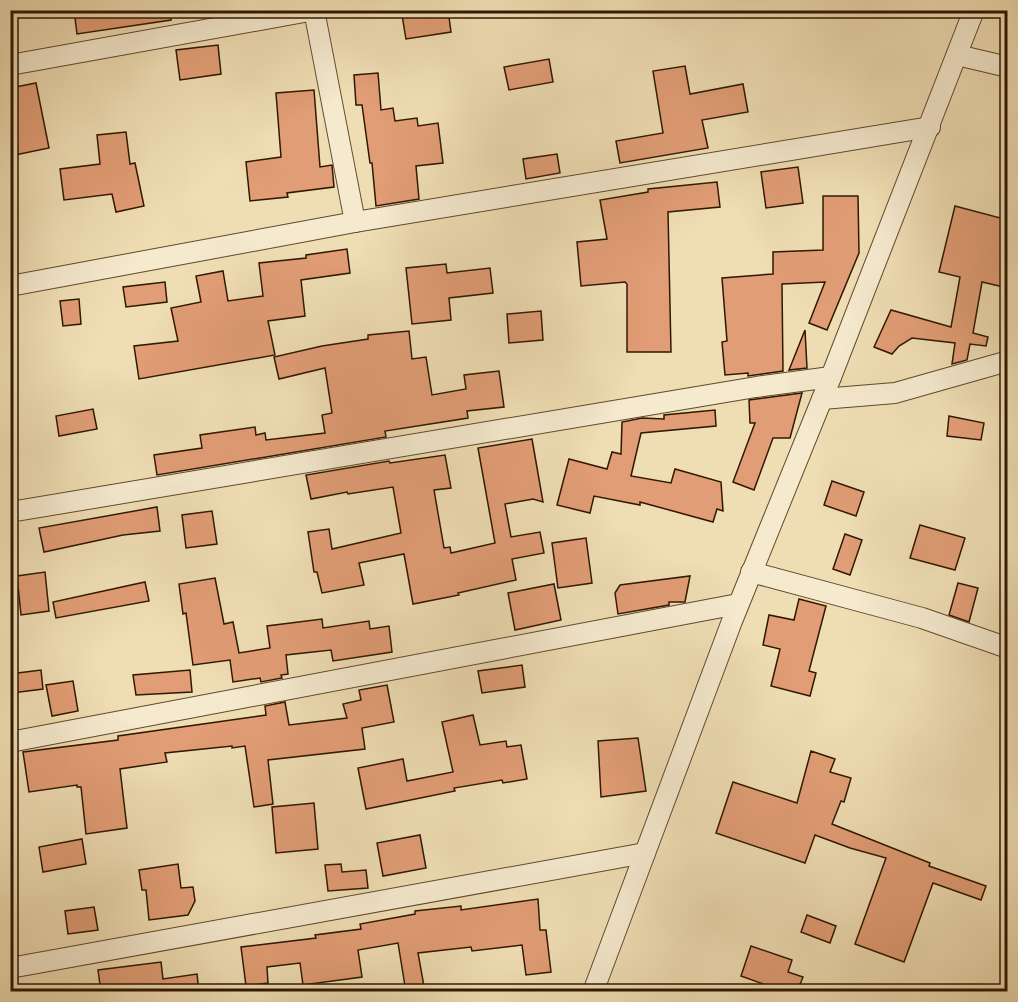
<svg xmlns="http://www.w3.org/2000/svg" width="1018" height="1002" font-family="'EB Garamond',serif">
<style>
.building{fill:#e19d75;stroke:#301800;stroke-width:1.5}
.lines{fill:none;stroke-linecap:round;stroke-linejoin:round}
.minor-casing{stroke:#60492d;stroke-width:22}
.minor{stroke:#f5e9ce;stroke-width:20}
</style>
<rect width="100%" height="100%" fill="#efddb3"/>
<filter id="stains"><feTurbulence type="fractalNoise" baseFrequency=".00333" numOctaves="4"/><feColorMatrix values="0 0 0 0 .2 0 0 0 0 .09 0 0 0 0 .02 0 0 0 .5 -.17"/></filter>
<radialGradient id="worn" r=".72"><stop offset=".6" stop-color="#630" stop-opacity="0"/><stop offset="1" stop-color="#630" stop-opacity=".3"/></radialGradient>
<g class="building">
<polygon points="74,10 171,10 171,20 77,34"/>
<polygon points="431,10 448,10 451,32 406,39 402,15"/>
<polygon points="218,45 221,74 180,80 176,50"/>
<polygon points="549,59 553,82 509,90 504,67"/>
<polygon points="685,66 690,94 743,84 748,112 702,120 708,148 620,163 616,141 663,133 653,71"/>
<polygon points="378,73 381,110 393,108 395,121 417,118 418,126 438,123 443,163 416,166 419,199 376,206 372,163 370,163 362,105 356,105 354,75"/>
<polygon points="36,83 49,148 10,156 10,88"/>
<polygon points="314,90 320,167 332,165 334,187 287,193 288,197 250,201 246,162 281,157 276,93"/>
<polygon points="126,132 130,164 135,163 144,206 116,212 112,194 64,200 60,169 100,164 97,135"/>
<polygon points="557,154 560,173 526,179 523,159"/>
<polygon points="798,167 803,203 766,208 761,172"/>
<polygon points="717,182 720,207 668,212 671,352 627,352 627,284 625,282 581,286 577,242 607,239 600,200 648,192 648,189"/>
<polygon points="823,196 858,196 859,253 827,330 809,323 825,282 782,284 783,371 748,376 748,373 725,375 722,342 727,341 722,278 773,274 773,252 823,250"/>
<polygon points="955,206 1008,220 1008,288 982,282 973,333 988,337 986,346 970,344 967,360 952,364 955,343 912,338 899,346 892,354 874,347 891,310 951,327 960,277 939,272"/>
<polygon points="347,249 350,273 301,280 305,316 268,321 275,355 139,379 134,346 178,341 171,308 201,302 196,276 223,271 228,301 263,296 259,263 306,258 306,255"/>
<polygon points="446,264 447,273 490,268 493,293 449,298 451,320 412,324 406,268"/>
<polygon points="165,282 167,302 126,307 123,287"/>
<polygon points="79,299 81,324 63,326 60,301"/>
<polygon points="541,311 543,340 509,343 507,314"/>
<polygon points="805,330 807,368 789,370"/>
<polygon points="409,331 412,359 426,357 432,395 466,389 464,375 499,371 504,407 467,411 468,418 385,431 386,437 157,475 154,455 202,448 200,435 255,427 256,435 265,433 266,440 325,433 322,415 332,413 325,368 279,379 274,357 322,346 368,339 368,335"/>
<polygon points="802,393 790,438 773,438 754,490 733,482 755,423 750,423 749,400"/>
<polygon points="93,409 97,429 59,436 56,416"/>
<polygon points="715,410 716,426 641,433 631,476 671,483 675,469 721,482 723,511 717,509 713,522 640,502 640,505 594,496 590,513 557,505 569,459 607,469 612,452 621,454 622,422 642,418 664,419 664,415"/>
<polygon points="949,416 984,423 981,440 947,436"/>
<polygon points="532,439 543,502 533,499 505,504 511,537 540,532 544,553 512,559 516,580 458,593 459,595 413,604 404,554 359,563 364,585 322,593 317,572 314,572 308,532 329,529 332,549 401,533 393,487 348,494 347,492 311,499 306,475 389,461 390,463 445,455 451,488 434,490 444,548 450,547 451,553 495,543 478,448"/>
<polygon points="832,481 864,492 856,516 824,505"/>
<polygon points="157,507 160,531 123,535 44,552 39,528"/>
<polygon points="212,511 217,544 186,548 182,515"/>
<polygon points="920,525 965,538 955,570 910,558"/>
<polygon points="845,534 862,540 850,575 833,569"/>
<polygon points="586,538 592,583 558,588 552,543"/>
<polygon points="45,572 49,611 21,615 17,576"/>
<polygon points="690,576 685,602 669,602 669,605 618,614 615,593 620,585"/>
<polygon points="215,578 224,624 233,622 239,653 270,648 267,626 322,619 323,628 369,621 370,629 389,626 392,652 333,661 331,650 286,655 288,674 281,675 282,678 261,682 260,678 233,682 230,660 193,665 186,613 183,614 179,584"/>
<polygon points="145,582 149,601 56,618 53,602"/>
<polygon points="958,583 978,588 969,622 949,615"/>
<polygon points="554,584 561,620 515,630 508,593"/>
<polygon points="799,599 826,606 809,671 816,673 810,696 771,686 780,649 763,645 769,615 794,620"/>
<polygon points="522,665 525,687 482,693 478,671"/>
<polygon points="41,670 43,689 12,693 10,674"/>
<polygon points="190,670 192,692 136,695 133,675"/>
<polygon points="73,681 78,711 52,716 46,685"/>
<polygon points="387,685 394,722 362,728 365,749 268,760 273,804 254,807 245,746 232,748 232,746 165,753 167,762 120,769 127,828 86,834 81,787 77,787 77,785 29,792 23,752 118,740 118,736 266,715 265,706 285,702 289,725 347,718 343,704 361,700 359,690"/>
<polygon points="473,715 480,745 506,741 507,747 521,745 527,779 503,783 502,780 454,788 455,791 366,809 358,768 403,759 407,781 453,772 442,722"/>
<polygon points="638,738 646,791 601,797 598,741"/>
<polygon points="811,751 835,759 830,772 851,778 844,802 841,801 832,824 930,863 929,866 986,886 981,900 933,883 904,962 855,944 886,858 850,848 815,835 805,863 716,833 733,782 797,803"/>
<polygon points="314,803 318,849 276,853 272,807"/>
<polygon points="420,835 426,868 383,876 377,843"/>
<polygon points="82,839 86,864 43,872 39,847"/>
<polygon points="178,864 181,888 193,887 195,901 188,915 149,920 146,890 142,890 139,870"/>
<polygon points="341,864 342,872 366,870 368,888 328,891 325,865"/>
<polygon points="538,899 540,930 546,930 551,972 526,975 522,945 472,951 471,947 418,953 425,992 406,992 398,943 358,950 362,977 303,985 300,963 267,967 268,983 246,986 241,947 316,938 315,935 361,929 360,924 415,914 415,911 461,906 461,910"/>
<polygon points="94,907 98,930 68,934 65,911"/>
<polygon points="807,915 836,926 830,943 801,932"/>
<polygon points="751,946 792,960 788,972 803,977 797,992 786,992 741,976"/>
<polygon points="161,962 163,979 197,974 199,992 101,992 98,970"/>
</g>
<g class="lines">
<g class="minor-casing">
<g id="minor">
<polyline points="314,10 355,222"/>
<polyline points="957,55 1008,67"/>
<polyline points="10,65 315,10"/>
<polyline points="10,286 355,222 930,127"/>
<polyline points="822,399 895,393 1008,361"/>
<polyline points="10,512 756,387 831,377"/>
<polyline points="751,572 922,618 1008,648"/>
<polyline points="10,742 738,604"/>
<polyline points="10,968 645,853"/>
<polyline points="593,992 732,621 831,377 974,10"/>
</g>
</g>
<use href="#minor" class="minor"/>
</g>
<rect width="1018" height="1002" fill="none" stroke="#efddb3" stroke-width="36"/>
<rect x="12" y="12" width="994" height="978" fill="none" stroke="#301800" stroke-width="3"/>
<rect x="18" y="18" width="982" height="966" fill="none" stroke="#301800" stroke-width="1.5"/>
<rect width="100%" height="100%" filter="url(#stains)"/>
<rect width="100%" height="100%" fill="url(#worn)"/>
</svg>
